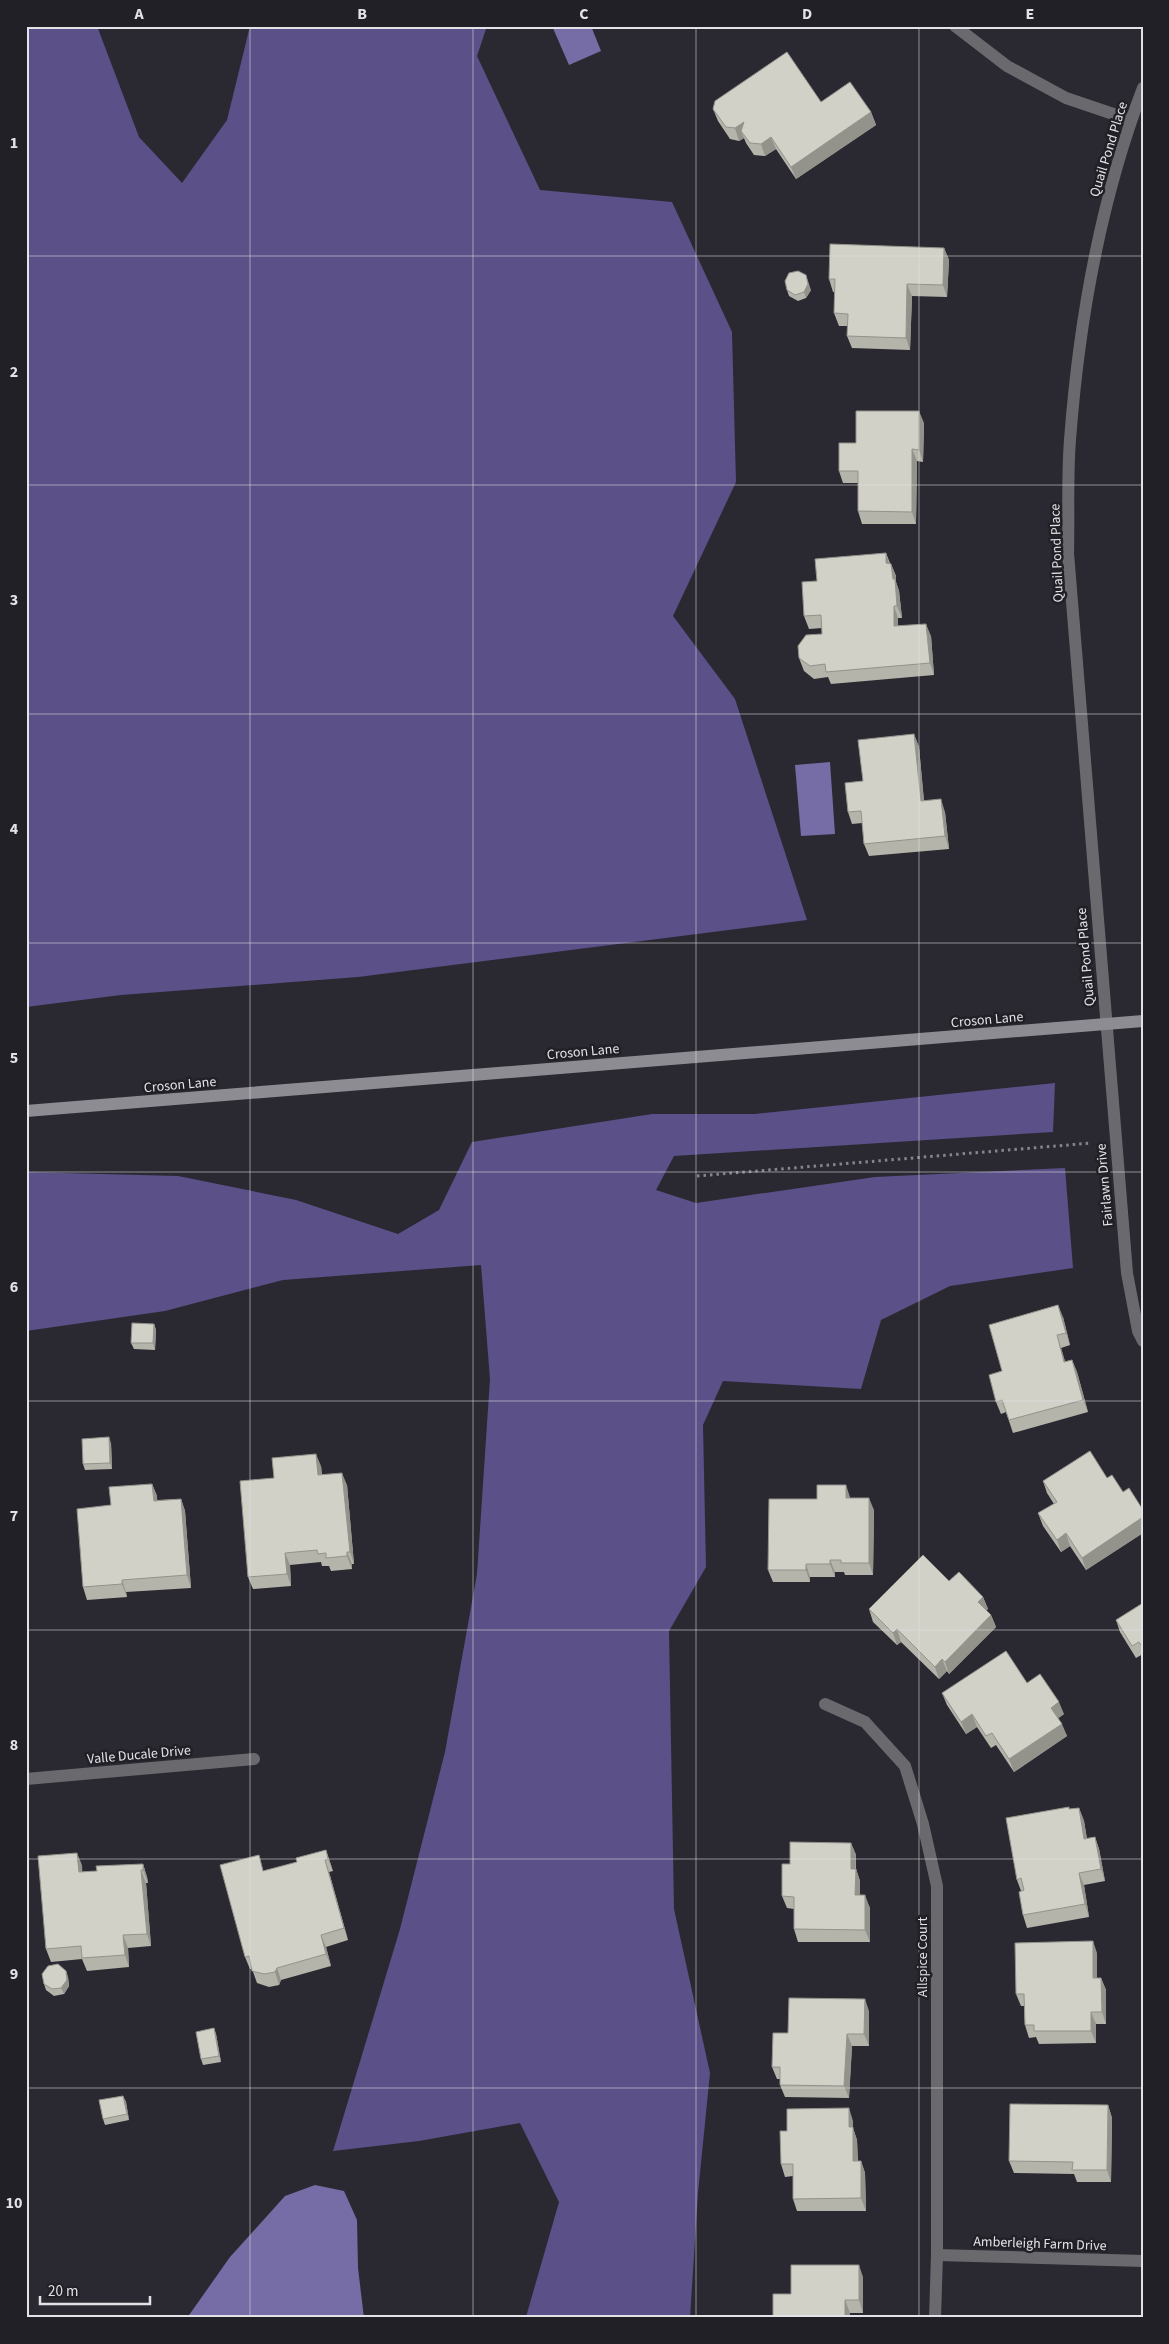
<svg xmlns="http://www.w3.org/2000/svg" width="1169" height="2344" font-family="'Source Sans 3',sans-serif">
<style>
.forest{fill:#5b5088}
.water{fill:#766ca6}
.lines{fill:none;stroke-linecap:round;stroke-linejoin:round}
.path{stroke:#84848a;stroke-width:3;stroke-dasharray:2.5 4;stroke-linecap:butt}
.minor{stroke:#6a696d;stroke-width:12}
.secondary{stroke:#8d8c93;stroke-width:12}
.wall{fill:#b5b4ab}
.shaded-wall{fill:#93928b}
.building{fill:#d2d1c7;stroke:#93928b}
.grid{fill:none;stroke:#e2e2e7;stroke-width:1;stroke-opacity:0.55}
.labels{text-anchor:middle;stroke-width:5;stroke-linejoin:round;paint-order:stroke}
.street-label{font-size:14px;fill:#e2e2e7;stroke:#212027}
.neatline{fill:none;stroke:#e2e2e7;stroke-width:2}
.grid-label{font-size:16px;text-anchor:middle;font-weight:bold;fill:#e2e2e7}
</style>
<rect width="100%" height="100%" fill="#2a2931"/>
<g class="forest">
<polygon points="26,26 97,26 139,137 182,183 227,120 250,26 487,26 477,56 540,190 672,202 732,332 736,482 673,616 735,699 807,920 358,977 121,995 26,1007"/>
<polygon points="1055,1083 1053,1132 674,1156 656,1190 696,1203 875,1177 1065,1168 1073,1268 950,1286 881,1320 861,1389 723,1381 703,1425 706,1567 669,1631 674,1909 710,2073 698,2193 690,2318 508,2318 526,2317 559,2202 520,2123 419,2141 333,2151 400,1929 445,1752 477,1574 490,1379 481,1265 283,1280 165,1311 26,1331 26,1172 178,1176 296,1200 398,1234 439,1210 472,1142 652,1114 755,1114"/>
</g>
<g class="water">
<polygon points="552,26 591,26 601,51 569,65"/>
<polygon points="830,762 835,834 801,836 795,765"/>
<polygon points="315,2185 344,2191 357,2220 358,2268 364,2318 187,2318 230,2257 285,2196"/>
</g>
<g class="lines">
<polyline class="path" points="697,1176 1092,1143"/>
<g class="minor">
<polyline points="955,26 1007,66 1066,98 1131,120"/>
<path d="M1143,88C1100,201 1079,320 1070,440C1067,477 1069,516 1068,553L1127,1273L1138,1331L1143,1341"/>
<polyline points="825,1704 865,1722 905,1766 923,1824 937,1886 937,2255 935,2318"/>
<polyline points="26,1779 254,1759"/>
<polyline points="937,2255 1143,2261"/>
</g>
<polyline class="secondary" points="26,1111 1143,1021"/>
</g>
<g class="wall">
<polygon points="821,102 871,112 876,125 796,179 776,149 765,156 754,155 746,143 744,138 739,141 730,139 718,121 713,109"/>
<polygon points="944,248 949,260 947,297 912,296 910,350 852,348 847,336 848,326 839,326 834,313 835,292 833,292 829,279"/>
<polygon points="787,290 811,290 806,298 798,301 789,296"/>
<polygon points="924,423 923,462 917,461 916,524 862,524 858,511 858,483 843,483 839,471 856,443"/>
<polygon points="886,553 890,563 891,564 896,576 896,582 899,591 902,618 898,618 898,626 931,636 934,675 831,684 828,677 814,679 804,671 799,658 822,634 822,628 809,629 804,616 817,581"/>
<polygon points="914,734 919,747 924,801 945,812 949,849 869,856 864,844 862,823 852,824 848,812 863,781"/>
<polygon points="1063,1317 1070,1345 1061,1348 1065,1362 1072,1360 1077,1372 1088,1412 1013,1433 1006,1412 1001,1414 996,1402 1002,1371"/>
<polygon points="154,1324 156,1330 155,1350 134,1349 131,1343"/>
<polygon points="111,1443 112,1469 85,1470 83,1464"/>
<polygon points="321,1466 322,1475 347,1485 354,1564 352,1564 352,1569 331,1571 329,1566 322,1566 321,1562 290,1565 291,1586 253,1589 248,1577"/>
<polygon points="1107,1478 1143,1510 1143,1533 1086,1570 1070,1546 1061,1552 1043,1526 1038,1513 1054,1504 1047,1493 1043,1481"/>
<polygon points="152,1484 157,1496 157,1500 181,1499 185,1511 191,1588 126,1592 127,1597 87,1600 83,1587 111,1505"/>
<polygon points="850,1497 850,1498 874,1510 873,1575 845,1575 844,1572 835,1572 835,1577 810,1577 810,1582 773,1582 768,1570 817,1499"/>
<polygon points="949,1581 983,1597 988,1609 986,1610 991,1615 996,1627 949,1674 947,1671 939,1679 901,1642 897,1645 873,1622 869,1609"/>
<polygon points="1143,1603 1143,1654 1136,1658 1120,1632 1116,1620"/>
<polygon points="1027,1683 1064,1714 1058,1718 1067,1736 1014,1772 996,1745 991,1748 977,1727 966,1734 947,1705 942,1693"/>
<polygon points="1079,1808 1084,1821 1087,1839 1095,1837 1099,1849 1105,1881 1084,1885 1089,1917 1027,1928 1023,1915 1021,1891 1017,1880 1070,1809"/>
<polygon points="851,1843 856,1855 856,1869 860,1881 860,1895 870,1908 870,1942 798,1942 794,1929 794,1909 787,1908 782,1896 790,1864"/>
<polygon points="326,1850 333,1871 329,1872 348,1940 326,1947 331,1966 281,1980 279,1985 269,1987 257,1983 252,1969 250,1969 245,1957 264,1871 297,1862"/>
<polygon points="143,1864 147,1877 148,1883 146,1883 151,1946 128,1948 129,1967 87,1971 82,1959 51,1962 46,1949 82,1865 82,1872 97,1871"/>
<polygon points="1097,1953 1097,1978 1101,1978 1106,1990 1106,2024 1096,2024 1096,2043 1039,2044 1036,2037 1029,2038 1025,2025 1024,2006 1021,2006 1016,1994"/>
<polygon points="66,1971 68,1977 69,1986 64,1994 54,1996 46,1990 44,1984"/>
<polygon points="869,2011 869,2046 852,2046 849,2098 785,2097 780,2085 780,2079 777,2079 772,2067 788,2033"/>
<polygon points="214,2028 216,2034 221,2062 203,2065 201,2059"/>
<polygon points="123,2096 126,2102 129,2120 105,2125 103,2119"/>
<polygon points="1108,2105 1112,2118 1111,2182 1077,2182 1074,2174 1014,2173 1009,2161"/>
<polygon points="853,2121 853,2128 857,2140 858,2161 861,2161 865,2173 866,2211 797,2211 793,2199 793,2176 785,2177 781,2164 787,2131"/>
<polygon points="863,2277 863,2313 850,2313 850,2318 791,2294"/>
</g>
<g class="shaded-wall">
<polygon points="871,112 876,125 796,179 791,167"/>
<polygon points="744,122 741,131 744,138 739,141 735,128"/>
<polygon points="771,137 776,149 765,156 761,144"/>
<polygon points="944,248 949,260 947,297 943,285"/>
<polygon points="806,275 811,290 806,298 804,292"/>
<polygon points="907,284 912,296 910,350 906,338"/>
<polygon points="919,411 924,423 923,462 919,450"/>
<polygon points="912,449 917,461 916,524 912,512"/>
<polygon points="886,553 890,566 886,563"/>
<polygon points="891,564 896,576 896,582 899,591 902,618 897,606 893,579"/>
<polygon points="894,606 898,618 898,638 894,626"/>
<polygon points="926,624 931,636 934,675 930,663"/>
<polygon points="914,734 919,747 925,813 921,801"/>
<polygon points="941,799 945,812 949,849 945,836"/>
<polygon points="1058,1305 1063,1317 1070,1345 1066,1333"/>
<polygon points="154,1324 156,1330 155,1350 153,1343"/>
<polygon points="1057,1335 1069,1374 1064,1362"/>
<polygon points="1072,1360 1077,1372 1088,1412 1083,1400"/>
<polygon points="109,1437 111,1443 112,1469 110,1463"/>
<polygon points="316,1454 321,1466 323,1487 318,1475"/>
<polygon points="342,1473 347,1485 354,1564 350,1552"/>
<polygon points="152,1484 157,1496 158,1513 154,1501"/>
<polygon points="846,1485 850,1497 850,1510 846,1498"/>
<polygon points="869,1498 874,1510 873,1575 869,1563"/>
<polygon points="181,1499 185,1511 191,1588 187,1575"/>
<polygon points="1143,1517 1143,1533 1086,1570 1082,1558"/>
<polygon points="1066,1533 1070,1546 1061,1552 1057,1540"/>
<polygon points="347,1552 352,1564 352,1569 347,1556"/>
<polygon points="285,1553 290,1565 291,1586 287,1574"/>
<polygon points="830,1560 835,1572 835,1577 830,1564"/>
<polygon points="806,1564 810,1577 810,1582 806,1570"/>
<polygon points="122,1580 126,1592 127,1597 122,1584"/>
<polygon points="983,1597 988,1609 982,1614 978,1602"/>
<polygon points="991,1615 996,1627 949,1674 945,1662"/>
<polygon points="897,1629 901,1642 897,1645 893,1633"/>
<polygon points="942,1659 947,1671 939,1679 935,1667"/>
<polygon points="1059,1702 1064,1714 1056,1720 1051,1708"/>
<polygon points="972,1714 977,1727 966,1734 961,1722"/>
<polygon points="1062,1724 1067,1736 1014,1772 1009,1759"/>
<polygon points="1079,1808 1084,1821 1089,1852 1084,1839"/>
<polygon points="1095,1837 1099,1849 1105,1881 1101,1869"/>
<polygon points="851,1843 856,1855 855,1881 851,1869"/>
<polygon points="326,1850 333,1871 328,1859"/>
<polygon points="77,1853 82,1865 83,1884 79,1872"/>
<polygon points="325,1860 329,1872 348,1940 344,1928"/>
<polygon points="143,1864 147,1877 148,1883 143,1870"/>
<polygon points="856,1869 860,1881 860,1908 855,1895"/>
<polygon points="141,1870 146,1883 151,1946 147,1934"/>
<polygon points="1079,1873 1084,1885 1089,1917 1085,1904"/>
<polygon points="865,1895 870,1908 870,1942 865,1930"/>
<polygon points="123,1935 128,1948 129,1967 125,1955"/>
<polygon points="321,1935 326,1947 331,1966 326,1954"/>
<polygon points="1093,1941 1097,1953 1097,1990 1093,1978"/>
<polygon points="277,1968 281,1980 279,1985 275,1972"/>
<polygon points="66,1971 68,1977 69,1986 64,1994 61,1988"/>
<polygon points="1101,1978 1106,1990 1106,2024 1102,2012"/>
<polygon points="865,1999 869,2011 869,2046 864,2034"/>
<polygon points="1091,2012 1096,2024 1096,2043 1091,2031"/>
<polygon points="214,2028 216,2034 221,2062 219,2056"/>
<polygon points="847,2034 852,2046 849,2098 844,2086"/>
<polygon points="123,2096 126,2102 129,2120 127,2114"/>
<polygon points="1108,2105 1112,2118 1111,2182 1107,2170"/>
<polygon points="849,2108 853,2121 853,2128 857,2140 858,2173 853,2161 849,2127"/>
<polygon points="861,2161 865,2173 866,2211 861,2198"/>
<polygon points="859,2265 863,2277 863,2313 859,2300"/>
<polygon points="845,2300 850,2313 850,2318 845,2318"/>
</g>
<g class="building">
<polygon points="787,52 821,102 850,82 871,112 791,167 771,137 761,144 750,143 741,131 744,122 735,128 726,127 713,109 715,101"/>
<polygon points="830,244 944,248 943,285 907,284 906,338 847,336 848,314 834,313 835,279 829,279"/>
<polygon points="798,271 806,275 808,284 804,292 795,295 787,290 785,281 789,273"/>
<polygon points="856,411 919,411 919,450 912,449 912,512 858,511 858,471 839,471 839,443 856,443"/>
<polygon points="886,553 886,563 891,564 893,579 895,579 897,606 894,606 894,626 926,624 930,663 826,672 825,664 810,666 799,658 798,646 806,635 822,634 821,615 804,616 802,582 817,581 815,559"/>
<polygon points="914,734 921,801 941,799 945,836 864,844 861,811 848,812 845,783 863,781 858,740"/>
<polygon points="1058,1305 1066,1333 1057,1335 1064,1362 1072,1360 1083,1400 1009,1420 1002,1400 996,1402 989,1375 1002,1371 989,1325"/>
<polygon points="132,1323 154,1324 153,1343 131,1343"/>
<polygon points="109,1437 110,1463 83,1464 82,1439"/>
<polygon points="1090,1451 1107,1478 1112,1475 1123,1492 1129,1488 1143,1510 1143,1517 1082,1558 1066,1533 1057,1540 1038,1513 1057,1502 1043,1481"/>
<polygon points="316,1454 318,1475 342,1473 350,1552 347,1552 347,1556 326,1558 326,1553 318,1554 317,1550 285,1553 287,1574 248,1577 240,1481 274,1478 272,1458"/>
<polygon points="152,1484 154,1501 181,1499 187,1575 122,1580 122,1584 83,1587 77,1509 111,1505 109,1487"/>
<polygon points="817,1485 846,1485 846,1498 869,1498 869,1563 841,1563 841,1560 830,1560 830,1564 806,1564 806,1570 768,1570 769,1499 817,1499"/>
<polygon points="923,1555 949,1581 959,1572 983,1597 978,1602 991,1615 945,1662 942,1659 935,1667 897,1629 893,1633 869,1609"/>
<polygon points="1143,1603 1143,1648 1139,1642 1132,1646 1116,1620"/>
<polygon points="1006,1651 1027,1683 1040,1674 1059,1702 1051,1708 1062,1724 1009,1759 992,1733 986,1736 972,1714 961,1722 942,1693"/>
<polygon points="1069,1807 1069,1809 1079,1808 1084,1839 1095,1837 1101,1869 1079,1873 1085,1904 1023,1915 1019,1892 1024,1890 1021,1878 1017,1880 1006,1818"/>
<polygon points="790,1842 851,1843 851,1869 856,1869 855,1895 865,1895 865,1930 794,1929 794,1897 782,1896 782,1864 790,1864"/>
<polygon points="326,1850 328,1859 325,1860 344,1928 321,1935 326,1954 277,1968 275,1972 264,1974 252,1971 249,1956 245,1957 220,1865 259,1855 263,1871 297,1862 296,1858"/>
<polygon points="77,1853 79,1872 97,1871 96,1866 143,1864 143,1870 141,1870 147,1934 123,1935 125,1955 82,1958 81,1946 46,1949 38,1856"/>
<polygon points="1093,1941 1093,1978 1101,1978 1102,2012 1091,2012 1091,2031 1034,2031 1034,2025 1025,2025 1024,1994 1016,1994 1015,1943"/>
<polygon points="58,1964 66,1971 67,1980 61,1988 52,1989 44,1984 42,1974 48,1966"/>
<polygon points="789,1998 865,1999 864,2034 847,2034 844,2086 780,2085 780,2067 772,2067 773,2033 788,2033"/>
<polygon points="214,2028 219,2056 201,2059 196,2032"/>
<polygon points="123,2096 127,2114 103,2119 99,2100"/>
<polygon points="1010,2104 1108,2105 1107,2170 1072,2170 1073,2162 1009,2161"/>
<polygon points="849,2108 849,2127 853,2127 853,2161 861,2161 861,2198 793,2199 793,2164 781,2164 780,2131 787,2131 787,2109"/>
<polygon points="791,2265 859,2265 859,2300 845,2300 845,2318 773,2318 773,2294 791,2294"/>
<polygon points="1000,2317 1057,2317 1000,2318"/>
</g>
<path class="grid" d="M250,26V2318M473,26V2318M696,26V2318M919,26V2318M26,256H1143M26,485H1143M26,714H1143M26,943H1143M26,1172H1143M26,1401H1143M26,1630H1143M26,1859H1143M26,2088H1143"/>
<g class="labels">
<g class="street-label">
<text transform="translate(1108 149) rotate(-73)" y="5">Quail Pond Place</text>
<text transform="translate(1056 553) rotate(-92)" y="5">Quail Pond Place</text>
<text transform="translate(1085 957) rotate(-95)" y="5">Quail Pond Place</text>
<text transform="translate(987 1019) rotate(-5)" y="5">Croson Lane</text>
<text transform="translate(583 1051) rotate(-5)" y="5">Croson Lane</text>
<text transform="translate(180 1084) rotate(-5)" y="5">Croson Lane</text>
<text transform="translate(1104 1185) rotate(-95)" y="5">Fairlawn Drive</text>
<text transform="translate(139 1754) rotate(-5)" y="5">Valle Ducale Drive</text>
<text transform="translate(922 1957) rotate(-90)" y="5">Allspice Court</text>
<text transform="translate(1040 2243) rotate(2)" y="5">Amberleigh Farm Drive</text>
</g>
</g>
<rect width="1169" height="2344" fill="none" stroke="#212027" stroke-width="55"/>
<path d="M40 2296v8h110v-8" fill="none" stroke="#e2e2e7" stroke-width="2.5"/>
<text x="48" y="2296" font-size="15" fill="#e2e2e7" stroke="#212027" stroke-width="4" paint-order="stroke">20 m</text>
<rect x="28" y="28" width="1114" height="2288" class="neatline"/>
<g class="grid-label">
<text x="139" y="19">A</text>
<text x="362" y="19">B</text>
<text x="584" y="19">C</text>
<text x="807" y="19">D</text>
<text x="1030" y="19">E</text>
<text x="14" y="148">1</text>
<text x="14" y="377">2</text>
<text x="14" y="605">3</text>
<text x="14" y="834">4</text>
<text x="14" y="1063">5</text>
<text x="14" y="1292">6</text>
<text x="14" y="1521">7</text>
<text x="14" y="1750">8</text>
<text x="14" y="1979">9</text>
<text x="14" y="2208">10</text>
</g>
</svg>
